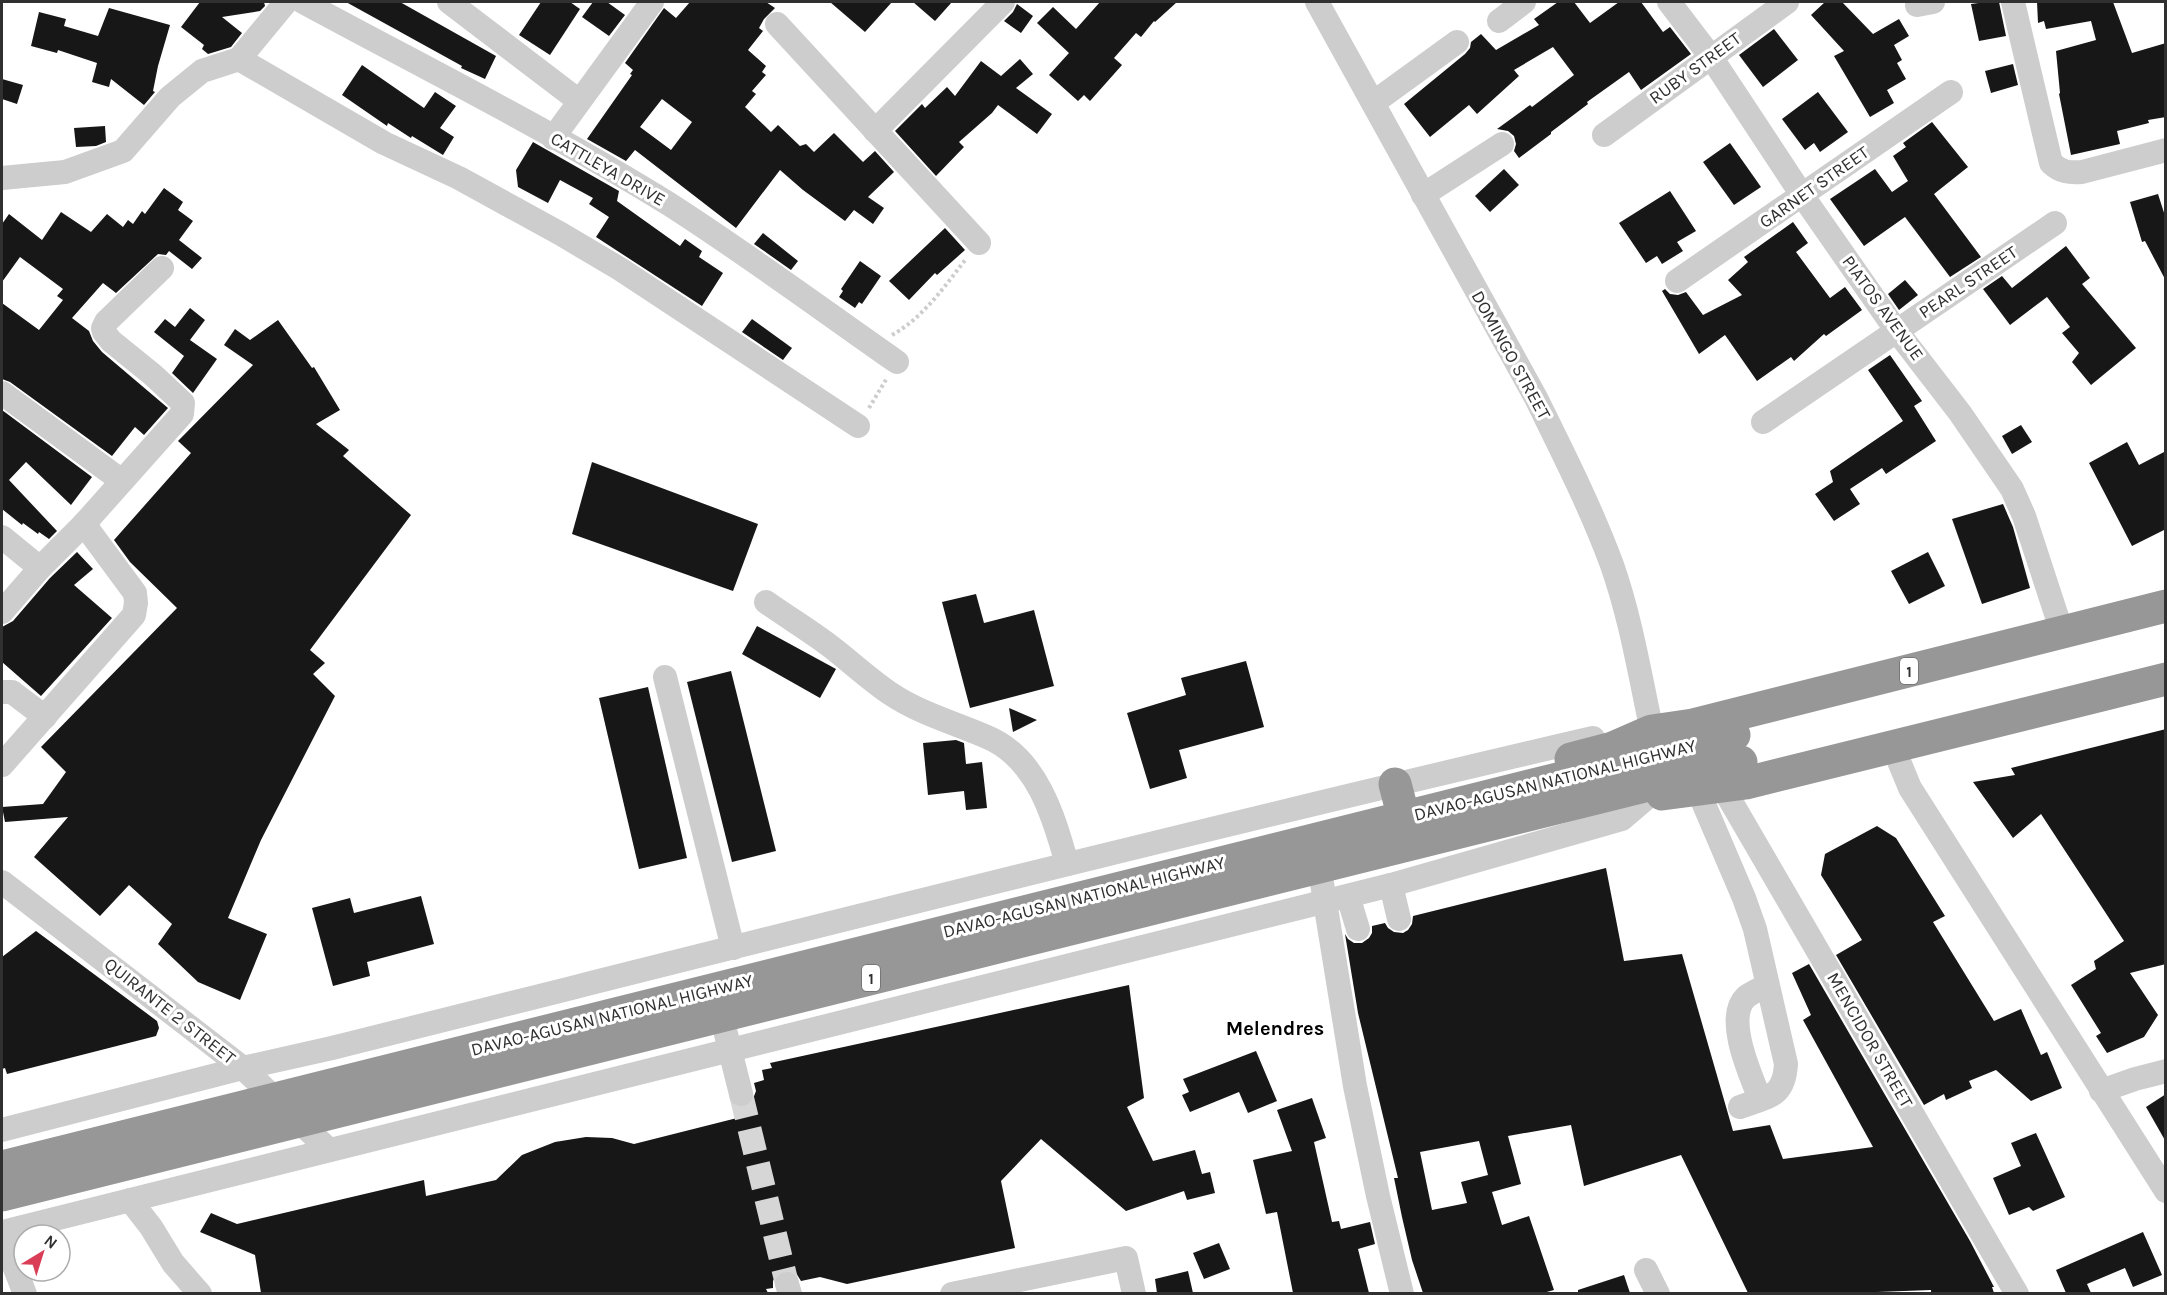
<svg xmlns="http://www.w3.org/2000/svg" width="2167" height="1295" font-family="Karla,sans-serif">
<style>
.building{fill:#171717;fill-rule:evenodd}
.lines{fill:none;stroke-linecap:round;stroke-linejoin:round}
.minor-tunnel{stroke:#d6d6d6;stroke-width:24;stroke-dasharray:24 12;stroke-linecap:butt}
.path{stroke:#cdcdcd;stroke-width:4;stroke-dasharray:3 3;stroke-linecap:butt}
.minor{stroke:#cdcdcd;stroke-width:24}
.highway{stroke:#979797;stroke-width:33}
.highway-bridge{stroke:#979797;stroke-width:33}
.labels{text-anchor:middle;stroke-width:6;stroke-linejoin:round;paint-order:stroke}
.shield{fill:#fff;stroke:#6e6e6e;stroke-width:1.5}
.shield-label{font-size:16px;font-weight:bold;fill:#303030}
.street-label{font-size:18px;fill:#303030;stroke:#fff}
.neighbourhood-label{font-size:20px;font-weight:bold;fill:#000;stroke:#fff}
</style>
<rect width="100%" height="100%" fill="#fff"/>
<g class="building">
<polygon points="200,2 264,2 265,6 260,11 222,17 242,33 231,47 208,54 202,49 204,45 181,27"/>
<polygon points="346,2 400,2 496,56 485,79 461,68 462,66"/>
<polygon points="541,2 570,2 580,9 550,55 519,35"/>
<polygon points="593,2 607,2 625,15 609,36 582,17"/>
<path d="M690,2H766L775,8L764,19L759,28L763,31L748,50L766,66L762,72L766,75L752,91L756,94L745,107L771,132L778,125L800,146L806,144L814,152L834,133L863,162L875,151L894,172L868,197L884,208L873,224L854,210L845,221L803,190L780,170L736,228L635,150L626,161L587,139L632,75L630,74L633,70L625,63L664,8L676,18ZM662,99L692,122L671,150L640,127Z"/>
<polygon points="830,2 892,2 865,32"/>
<polygon points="913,2 952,2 935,21"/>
<polygon points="1100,2 1177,2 1155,22 1154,21 1141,37 1136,33 1114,58 1122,65 1090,101 1084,95 1078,101 1049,75 1069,53 1037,23 1053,7 1076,29"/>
<polygon points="1558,2 1574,2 1590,23 1619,2 1641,2 1663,32 1670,27 1691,54 1641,90 1629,72 1587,102 1588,104 1551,132 1551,134 1519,158 1514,151 1516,144 1514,136 1508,131 1497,129 1530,105 1532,107 1574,75 1553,47 1514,70 1519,76 1477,114 1469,105 1430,137 1404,104 1465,54 1470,48 1471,42 1481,34 1496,50 1539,25 1534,19"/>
<polygon points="1825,2 1842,2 1873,34 1899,19 1909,36 1894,45 1902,60 1897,63 1906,79 1887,90 1894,103 1870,117 1834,56 1844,51 1811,15"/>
<polygon points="1986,2 1999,2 2006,36 1979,41 1971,4"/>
<polygon points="2037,2 2113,2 2132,53 2166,43 2166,117 2148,120 2149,123 2117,131 2120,144 2071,155 2059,94 2060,93 2056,51 2096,40 2091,21 2046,29 2044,21 2038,23"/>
<polygon points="1017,4 1033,16 1021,33 1004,21 1013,12"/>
<polygon points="109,8 170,25 158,66 153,91 155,92 144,105 111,79 109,87 92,82 97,63 58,50 57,53 31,46 39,12 66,19 64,26 98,36"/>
<polygon points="1774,29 1798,60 1763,87 1739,55"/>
<polygon points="1020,59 1033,74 1016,88 1052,114 1037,134 998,105 992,113 959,142 964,147 936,176 895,131 922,104 925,108 947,87 955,96 981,61 1001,76"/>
<polygon points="2013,64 2018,85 1991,93 1985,71"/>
<polygon points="362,65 424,108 435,92 456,106 440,128 454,137 443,155 412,136 411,138 388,123 387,126 342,95"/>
<polygon points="2,79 23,85 17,104 2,99"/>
<polygon points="1818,92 1848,132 1820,152 1814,143 1805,150 1782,119"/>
<polygon points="1932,122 1968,167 1934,194 1981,257 1950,277 1905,217 1864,246 1830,199 1875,169 1892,192 1908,181 1893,156 1906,147 1903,143"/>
<polygon points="105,126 106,142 96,146 76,147 74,128"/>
<polygon points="533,142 619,191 617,201 680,246 685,239 702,251 699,257 723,273 702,306 596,237 609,217 589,204 593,198 560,180 548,203 518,187 516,170"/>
<polygon points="1730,143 1761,187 1734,205 1703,162"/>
<polygon points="1504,169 1519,185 1490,212 1475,196"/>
<polygon points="164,188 183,202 178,210 193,221 179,240 202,258 192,269 169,251 166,255 158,254 116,293 103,283 72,318 89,331 93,341 102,352 168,408 144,435 135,427 112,456 10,382 2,379 2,303 39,330 63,300 57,296 63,289 20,257 2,282 2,224 9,214 42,240 61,212 91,232 107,214 123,227 128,220 133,224 142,211 145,214"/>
<polygon points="1670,191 1696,231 1677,242 1683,251 1662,264 1657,256 1646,263 1619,223"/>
<polygon points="2158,194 2166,219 2166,281 2145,241 2142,242 2130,202"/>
<polygon points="1793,222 1808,243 1796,252 1830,298 1845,287 1862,310 1826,336 1824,334 1794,361 1791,357 1757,381 1725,335 1699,354 1662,291 1665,289 1670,294 1678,295 1686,292 1703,315 1742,295 1728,280 1748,262 1744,257"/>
<polygon points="945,228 965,250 937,275 935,273 909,300 889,281"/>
<polygon points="763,233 798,261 791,270 754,244"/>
<polygon points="2066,246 2090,278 2082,284 2136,348 2091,385 2072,362 2079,353 2062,333 2070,327 2047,297 2010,325 1983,289 2002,276 2012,288"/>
<polygon points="860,261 881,276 862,304 859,302 855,308 839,297 843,291 841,289"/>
<polygon points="1905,280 1918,295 1899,310 1888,294"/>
<polygon points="190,308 205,320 190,340 217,359 193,393 172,373 184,356 154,332 165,319 175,327"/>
<polygon points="752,319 792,348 783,360 742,332"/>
<polygon points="278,320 312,368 314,367 340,410 316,424 349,450 343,456 411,515 310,650 325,663 313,674 335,696 261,840 228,918 267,934 240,1000 198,982 158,944 172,924 129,885 100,916 34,857 68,817 5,822 2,807 43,804 66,772 41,747 177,608 130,562 114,540 191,453 178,441 253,365 224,345 235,329 250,340"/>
<polygon points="1890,355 1922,401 1914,406 1936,441 1886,474 1882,468 1850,489 1860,504 1834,521 1815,494 1833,482 1830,471 1903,421 1868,370"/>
<polygon points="2,410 92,477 71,505 26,462 9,480 57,531 49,539 39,532 38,534 23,523 22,525 2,509"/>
<polygon points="2021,425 2032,442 2012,454 2002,436"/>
<polygon points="2127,442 2139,465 2166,451 2166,529 2132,546 2089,463"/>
<polygon points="592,462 758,524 733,591 572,534"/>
<polygon points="2003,504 2013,527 2030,588 1982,604 1952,519"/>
<polygon points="77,552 93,569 74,585 112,618 41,696 2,662 2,627 13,621 50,578"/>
<polygon points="1928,552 1945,586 1909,604 1891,571"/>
<polygon points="976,594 984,623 1034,610 1054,686 970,708 942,602"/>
<polygon points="757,626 836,669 820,698 742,654"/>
<polygon points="1246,661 1264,727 1179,750 1187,778 1150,789 1127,713 1186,695 1181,678"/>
<polygon points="731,671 776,851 732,862 687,682"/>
<polygon points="648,687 687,858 639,869 599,698"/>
<polygon points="1009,708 1037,720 1013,732"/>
<polygon points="2166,729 2166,964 2130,973 2158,1015 2144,1037 2107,1053 2096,1036 2101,1033 2071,985 2096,969 2094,961 2124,941 2041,814 2013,838 1973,782 2015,775 2011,768"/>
<polygon points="956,740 964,743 966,764 982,762 987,808 966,810 964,791 928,795 923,743"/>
<polygon points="1877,826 1896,838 1945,916 1933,922 1994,1021 2021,1009 2041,1055 2047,1052 2062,1088 2031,1101 1996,1070 1969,1081 1972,1088 1946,1100 1944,1094 1924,1105 1836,955 1862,940 1821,875 1825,854"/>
<path d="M1606,868L1624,961L1682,954L1733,1131L1770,1125L1783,1159L1873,1147L1803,1020L1811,1015L1792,973L1809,964L1970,1241L1994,1287H1992L1994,1293H1931V1290L1850,1293H1748L1681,1155L1584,1186L1571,1125L1508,1136L1521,1184L1492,1192L1502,1225L1529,1216L1554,1290L1543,1293H1423L1412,1260L1402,1217L1394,1178H1398L1358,1013L1345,934L1348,939L1354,943H1362L1369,938L1372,933V926L1385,923L1388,928L1394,932L1403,933L1408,930L1412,924L1413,916ZM1479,1141L1488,1175L1461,1182L1467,1203L1432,1210L1420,1152Z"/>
<polygon points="421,896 434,944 367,962 370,976 333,986 312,908 350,898 354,913"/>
<polygon points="36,931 157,1021 159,1028 156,1036 7,1074 5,1068 2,1069 2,957"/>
<polygon points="1129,985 1144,1098 1127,1107 1153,1161 1195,1150 1202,1174 1210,1172 1215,1193 1187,1200 1184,1191 1126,1211 1041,1139 1001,1181 1015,1248 847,1284 820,1277 801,1281 796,1273 791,1270 783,1270 776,1275 773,1281 773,1288 766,1289 768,1293 261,1293 255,1255 200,1232 211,1213 237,1224 424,1180 426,1196 496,1180 522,1155 555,1142 586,1137 612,1138 634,1144 741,1117 739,1108 745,1108 751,1104 756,1091 754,1083 764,1080 762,1070 772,1068 770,1063"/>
<polygon points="1256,1051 1277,1101 1248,1113 1239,1092 1190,1112 1182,1095 1189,1092 1183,1079"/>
<polygon points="2166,1094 2166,1142 2146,1107"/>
<polygon points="1312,1098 1326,1138 1314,1142 1332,1222 1339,1221 1341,1229 1370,1222 1375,1244 1358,1249 1369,1293 1293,1293 1277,1212 1266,1214 1253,1160 1292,1151 1277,1110"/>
<polygon points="2036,1133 2065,1197 2033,1211 2029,1207 2009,1215 1993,1178 2021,1166 2011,1143"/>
<polygon points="2143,1232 2162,1275 2133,1287 2125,1268 2087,1284 2091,1293 2066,1293 2056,1270"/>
<polygon points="1219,1243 1230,1269 1204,1279 1193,1253"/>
<polygon points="1188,1271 1193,1293 1157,1293 1155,1279"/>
<polygon points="1624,1275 1630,1293 1578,1293 1578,1290"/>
</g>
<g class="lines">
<polyline class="minor-tunnel" points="741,1094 787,1284"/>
<g class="path">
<path d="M892,335C923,318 944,287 966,259"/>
<polyline points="869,408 887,378"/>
</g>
<g class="minor">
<path d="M303,2C425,68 551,131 669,204C747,254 821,309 897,362"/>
<polyline points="449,2 579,101"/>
<path d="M1317,2L1536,398C1563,453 1591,508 1612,565C1631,619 1640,676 1652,731"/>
<polyline points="1669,2 1711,57 1802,195 1896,330 1960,413 2012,489 2024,516 2062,632"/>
<path d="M2013,2L2051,163C2061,172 2069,173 2082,172L2166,150"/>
<polyline points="1917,5 1933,2"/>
<polyline points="1499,21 1524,2"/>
<polyline points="777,24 979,243"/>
<polyline points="239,59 286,2"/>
<polyline points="1373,103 1457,42"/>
<polyline points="875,131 1003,2"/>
<polyline points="1604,135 1787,2"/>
<polyline points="553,138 652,2"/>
<polyline points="2,178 65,172 123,151 170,97 202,71 239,59 384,143 459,178 561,234 620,269 858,426"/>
<polyline points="1423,195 1502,144"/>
<polyline points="1677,281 1951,92"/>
<polyline points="2,393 122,481"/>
<polyline points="1763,422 2055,223"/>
<polyline points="2,537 40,568"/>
<path d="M766,602C787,617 809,630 830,646C851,662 870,680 891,694C921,714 955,723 987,737C1037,758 1054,817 1067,864"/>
<polyline points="2,612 40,568 84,524 182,414 183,403 153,375 111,341 104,332 103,328 106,322 162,268"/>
<polyline points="665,677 733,948"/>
<polyline points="2,692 12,692 45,717"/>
<polyline points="1898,759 1910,788 2166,1191"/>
<polyline points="2,765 134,615 136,603 135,593 84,524"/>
<polyline points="1722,786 2017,1294"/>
<path d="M1697,788L1744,898L1755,929L1786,1064C1784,1098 1768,1096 1740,1107"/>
<polyline points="1321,877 1355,1086 1378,1196 1402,1294"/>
<polyline points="2,882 243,1068 329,1150"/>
<polyline points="1391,885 1399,919"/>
<polyline points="1348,896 1358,929"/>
<polyline points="724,1026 741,1094"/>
<polyline points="2101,1091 2135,1079 2166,1071"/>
<path d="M1760,1099C1751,1076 1724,1018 1746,997C1752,992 1761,989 1767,985"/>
<path d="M2,1130L243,1068L332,1048C752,943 1171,836 1593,738"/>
<polyline points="130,1200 151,1227 173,1263 200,1294"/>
<polyline points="2,1232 1391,885 1622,819 1650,795"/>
<polyline points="2,1235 25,1294"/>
<polyline points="1646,1270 1658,1294"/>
<polyline points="787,1284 790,1294"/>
<polyline points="952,1294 1126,1258 1134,1294"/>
</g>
<g class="highway">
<polyline points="1571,759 1613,748 1652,731 1693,725 2166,606"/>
<polyline points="1395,784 1400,803"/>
<polyline points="1662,794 1746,783 2166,679"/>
</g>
<g class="highway-bridge">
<polyline points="2,1167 1734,735"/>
<polyline points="2,1195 1741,762"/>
</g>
</g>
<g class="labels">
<g class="shield">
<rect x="1900" y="658" width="18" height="26" rx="4.5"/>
<rect x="862" y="965" width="18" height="26" rx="4.5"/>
</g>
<g class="shield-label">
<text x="1909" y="677">1</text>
<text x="871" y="984">1</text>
</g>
<g class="street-label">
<text transform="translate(1695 68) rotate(-36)" y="6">RUBY STREET</text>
<text transform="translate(608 169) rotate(30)" y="6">CATTLEYA DRIVE</text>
<text transform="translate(1814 187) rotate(-35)" y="6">GARNET STREET</text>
<text transform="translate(1968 282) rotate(-34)" y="6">PEARL STREET</text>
<text transform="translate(1883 308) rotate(54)" y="6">PIATOS AVENUE</text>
<text transform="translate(1511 355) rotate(61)" y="6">DOMINGO STREET</text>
<text transform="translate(1555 780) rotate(-14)" y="6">DAVAO-AGUSAN NATIONAL HIGHWAY</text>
<text transform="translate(1084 897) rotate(-14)" y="6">DAVAO-AGUSAN NATIONAL HIGHWAY</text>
<text transform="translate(170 1011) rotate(38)" y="6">QUIRANTE 2 STREET</text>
<text transform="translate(612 1015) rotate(-14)" y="6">DAVAO-AGUSAN NATIONAL HIGHWAY</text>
<text transform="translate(1870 1040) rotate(60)" y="6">MENCIDOR STREET</text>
</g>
<g class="neighbourhood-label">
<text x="1275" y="1035">Melendres</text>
</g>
</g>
<rect width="2167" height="1295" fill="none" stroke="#303030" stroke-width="6"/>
<g transform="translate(42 1253) rotate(38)"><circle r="28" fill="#ffffff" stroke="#acacac" stroke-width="1.5"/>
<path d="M0-4.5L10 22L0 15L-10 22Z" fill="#da3e56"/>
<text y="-9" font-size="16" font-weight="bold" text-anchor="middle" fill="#303030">N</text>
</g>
</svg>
